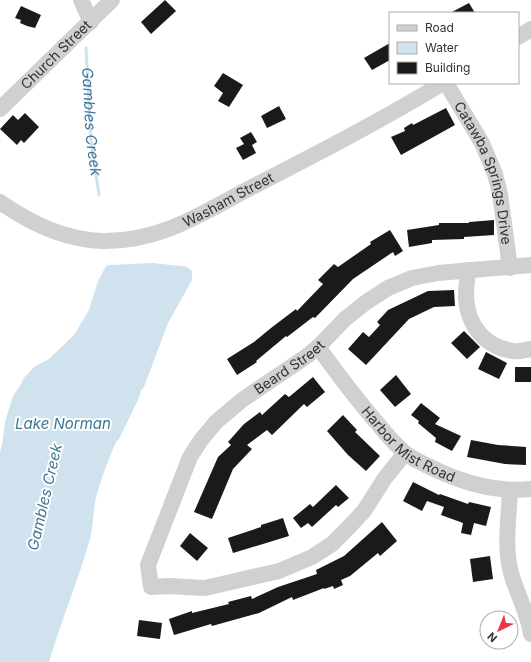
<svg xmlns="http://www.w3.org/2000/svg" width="531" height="662" font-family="Inter,sans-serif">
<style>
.water{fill:#cfe2ee}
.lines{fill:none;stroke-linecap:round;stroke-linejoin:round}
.stream{stroke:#cfe2ee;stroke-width:3}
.building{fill:#1a1a1a}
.minor{stroke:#d0d0d0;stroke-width:16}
.labels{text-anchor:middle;stroke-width:4;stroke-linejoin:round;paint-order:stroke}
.street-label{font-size:14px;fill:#333;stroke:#fff}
.water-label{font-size:15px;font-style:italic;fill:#3f7597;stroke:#fff}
</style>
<rect width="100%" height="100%" fill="#fff"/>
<path class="water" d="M152,263L181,266L187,267L192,271V280L168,323L144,387L141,390L139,398L119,439L116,442C108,462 99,482 95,503C93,515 93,528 90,539C78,581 61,621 49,662H0V453L3,439L5,422L13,396L22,383L23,379L34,367L49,359L74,335L89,310L98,281L106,266L110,265Z"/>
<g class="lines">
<path class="stream" id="s1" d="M86,48L91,140L99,195"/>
</g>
<g class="building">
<polygon points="165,0 176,11 151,34 141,22"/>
<polygon points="469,3 475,13 450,13"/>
<polygon points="21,6 41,15 35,28 27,26 20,23 21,20 15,18"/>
<polygon points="390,43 390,60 372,70 364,58"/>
<polygon points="223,73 243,85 229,107 218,101 223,93 214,86"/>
<polygon points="279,106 286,119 267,128 261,116"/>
<polygon points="446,108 455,125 401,155 391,137 405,131 404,128 412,123 413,125"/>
<polygon points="25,113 39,127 24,143 21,140 17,145 0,129 13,115 18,120"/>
<polygon points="251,132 257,142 252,145 256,153 243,160 236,148 244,144 240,138"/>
<polygon points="494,220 494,235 464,237 464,239 432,240 432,243 409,247 407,230 439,225 439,223 469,223 469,222"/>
<polygon points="390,230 403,251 395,256 393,252 353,279 315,318 313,317 287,337 286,336 256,361 257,362 237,375 227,359 254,342 271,328 296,309 297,311 323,284 318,280 334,264 338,267 371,244 370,242"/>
<polygon points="454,290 455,306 434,307 409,319 366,365 348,349 363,332 369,337 380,325 377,322 388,310 428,291"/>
<polygon points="464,331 480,347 467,359 451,343"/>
<polygon points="486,352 507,363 499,379 478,369"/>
<rect x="515" y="367" width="16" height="15"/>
<polygon points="396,375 411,394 395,407 380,390"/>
<polygon points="313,377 325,392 307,407 304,404 272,435 267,430 247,445 252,449 233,469 212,519 194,512 218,457 231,445 228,442 244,424 260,412 262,415 285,394 289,397"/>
<polygon points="421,403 440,418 435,424 461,436 452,451 435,442 436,438 418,423 419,421 411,415"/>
<polygon points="343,415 357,430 355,432 380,456 366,471 348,455 327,431"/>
<polygon points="471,440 498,445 526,447 526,465 505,464 467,457"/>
<polygon points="413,482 439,495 440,494 468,504 469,502 491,507 486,526 474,523 471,535 461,533 463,523 441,515 444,507 427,501 422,511 403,501"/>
<polygon points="336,485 349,498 338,507 336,505 312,527 308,523 301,528 293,518 310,504 313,507"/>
<polygon points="283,518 289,536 233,553 228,538 261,527 261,525"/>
<polygon points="382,522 397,541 380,556 378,553 350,576 341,580 343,585 334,589 333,586 324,589 324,588 293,600 292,597 259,613 212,626 211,624 174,635 169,619 192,611 192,613 229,604 228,602 251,596 252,599 278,587 317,574 316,570 344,556"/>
<polygon points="190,533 208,548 197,561 180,546"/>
<polygon points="490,556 493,579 473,582 470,559"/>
<polygon points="139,620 162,623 160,639 137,636"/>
</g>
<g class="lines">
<g class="minor">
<polyline points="81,0 91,22"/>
<polyline points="518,37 531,29"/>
<path id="s2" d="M446,83L482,143L495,174L500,194L510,268"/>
<path id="s3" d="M0,109L112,0"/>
<path id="s4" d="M0,202C30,223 66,240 103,241C165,242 208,209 260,183C322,151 384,119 443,83"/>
<path d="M468,270C467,279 466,289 466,298C468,326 485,347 513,351C518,352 525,350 531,349"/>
<path id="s5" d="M318,347C337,373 356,399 378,424C386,434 395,444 405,453C411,458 420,462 428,466C460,482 495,493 531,489"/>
<path id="s6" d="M405,453L385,478L364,511L347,529L332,544L312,557L279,571L205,588L169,586L151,587L148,565L190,457L201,440L216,422L242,400L307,356L318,347L345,319L365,303L388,288L412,278L438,273L531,265"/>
<path d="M510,490C509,517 504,546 511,573C517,594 528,613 531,634"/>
</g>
</g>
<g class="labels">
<g class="street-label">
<text dy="5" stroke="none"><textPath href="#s3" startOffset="78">Church Street</textPath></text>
<text dy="5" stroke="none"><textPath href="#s2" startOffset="99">Catawba Springs Drive</textPath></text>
<text dy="5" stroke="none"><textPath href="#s4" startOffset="245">Washam Street</textPath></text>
<text dy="5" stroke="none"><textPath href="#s6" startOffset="580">Beard Street</textPath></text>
<text dy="5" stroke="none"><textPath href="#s5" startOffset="135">Harbor Mist Road</textPath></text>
</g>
<g class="water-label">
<text dy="5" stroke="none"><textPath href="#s1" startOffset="74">Gambles Creek</textPath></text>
<text x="63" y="429">Lake Norman</text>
<text transform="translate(45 497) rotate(-77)" y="5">Gambles Creek</text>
</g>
</g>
<rect x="389" y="12" width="130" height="72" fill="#ffffff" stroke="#adadad"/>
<rect x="397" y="25" width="20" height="6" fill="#d0d0d0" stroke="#adadad"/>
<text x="425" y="32" font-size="12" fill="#333333">Road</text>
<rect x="397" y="42" width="20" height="12" fill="#cfe2ee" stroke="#adadad"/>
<text x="425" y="52" font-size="12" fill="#333333">Water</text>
<rect x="397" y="62" width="20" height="12" fill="#1a1a1a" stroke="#adadad"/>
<text x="425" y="72" font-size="12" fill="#333333">Building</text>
<g transform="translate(499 630) rotate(223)"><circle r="19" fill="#ffffff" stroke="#adadad"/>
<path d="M0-3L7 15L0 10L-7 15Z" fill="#e63946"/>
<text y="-6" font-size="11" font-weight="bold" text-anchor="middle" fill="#333333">N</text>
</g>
</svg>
